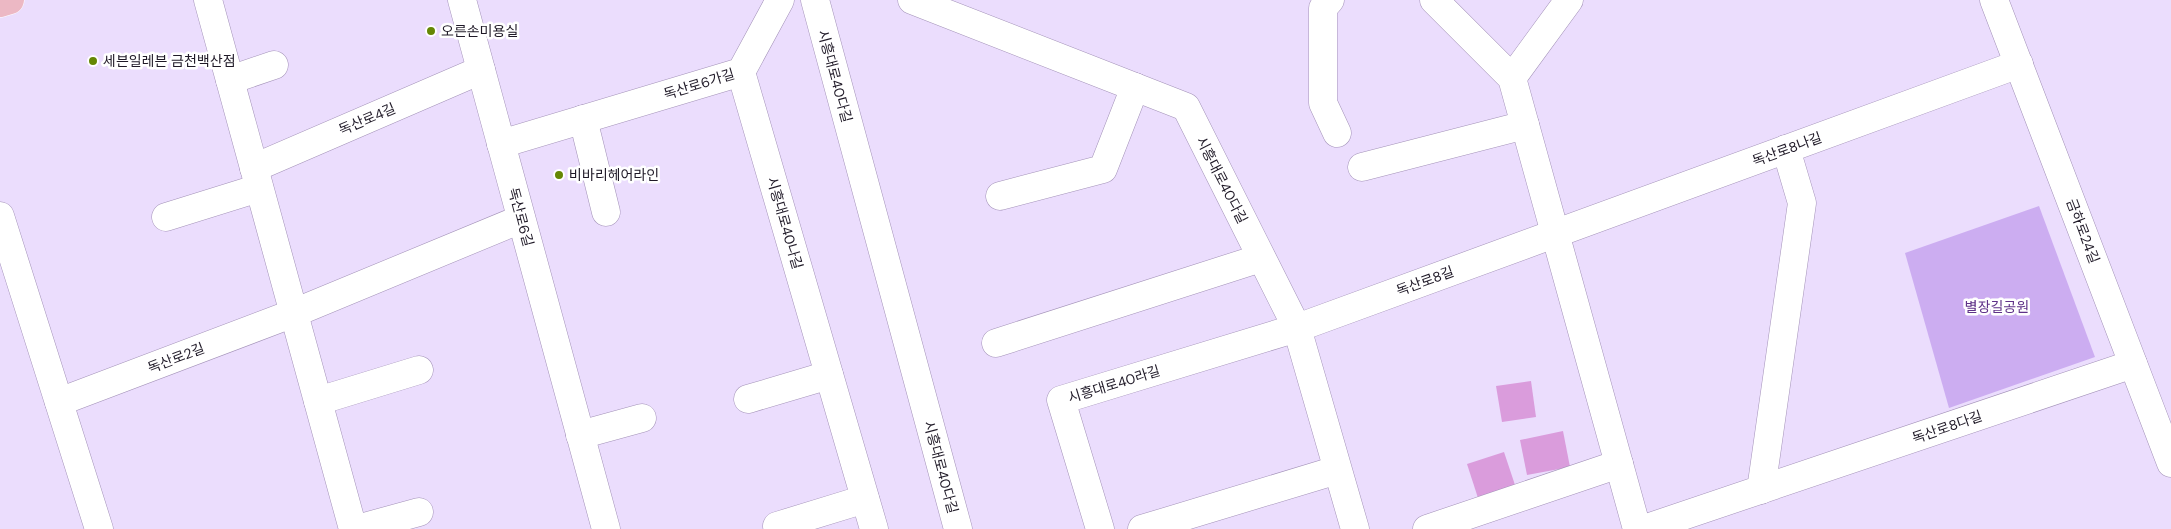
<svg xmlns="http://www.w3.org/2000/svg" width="2171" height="529" font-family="'DM Sans','Noto Sans KR',sans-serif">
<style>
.green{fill:#ccadf1}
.building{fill:#da9cdc}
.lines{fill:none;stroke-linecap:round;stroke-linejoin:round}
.minor-casing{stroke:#a392b8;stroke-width:29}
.major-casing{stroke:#fff;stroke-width:29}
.minor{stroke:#fff;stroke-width:28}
.major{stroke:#ecb8c4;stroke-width:28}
.poi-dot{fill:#658704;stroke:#fff;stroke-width:2}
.labels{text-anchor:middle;stroke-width:5;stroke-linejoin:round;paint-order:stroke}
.poi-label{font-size:14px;fill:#1f1927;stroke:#fff;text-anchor:start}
.street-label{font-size:14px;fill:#1f1927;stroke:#fff}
.park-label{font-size:14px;fill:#5f3288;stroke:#fff}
</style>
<rect width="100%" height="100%" fill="#ebddfd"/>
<polygon class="green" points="2039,206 2095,357 1949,408 1905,253"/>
<g class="building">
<polygon points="1531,381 1536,417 1502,422 1496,386"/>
<polygon points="1563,431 1570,467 1527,475 1520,440"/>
<polygon points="1504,452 1515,485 1478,498 1467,464"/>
</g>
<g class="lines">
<g class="minor-casing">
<g id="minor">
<polyline points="208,0 353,529"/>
<polyline points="462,0 606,529"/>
<polyline points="815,0 958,529"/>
<polyline points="912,0 1186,107 1297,328 1355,529"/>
<polyline points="1330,0 1323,8 1323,103 1337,133"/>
<polyline points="1434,0 1512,78 1637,529"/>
<polyline points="1994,0 2171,463"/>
<polyline points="741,72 874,529"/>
<polyline points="1512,78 1569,0"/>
<polyline points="230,80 274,65"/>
<polyline points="583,119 606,212"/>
<polyline points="501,144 741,72 780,0"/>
<polyline points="1362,167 1525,125"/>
<polyline points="254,168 481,70"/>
<polyline points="1000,196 1103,169 1135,87"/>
<polyline points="0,216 99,529"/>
<polyline points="166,217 259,188"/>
<polyline points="996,343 1261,258"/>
<polyline points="748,399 829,375"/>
<polyline points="318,401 419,370"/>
<polyline points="59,402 294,313 521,219"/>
<polyline points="580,435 642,418"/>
<polyline points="1761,490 1802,203 1786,149"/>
<polyline points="777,526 865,499"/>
<polyline points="357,529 419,512"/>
<polyline points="1100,529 1061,400 1297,328 2019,64"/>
<polyline points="1142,529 1337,470"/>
<polyline points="1427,529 1619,464"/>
<polyline points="1644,529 2133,364"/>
</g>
</g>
<g class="major-casing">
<polyline id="major" points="0,3 10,0"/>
</g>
<use href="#minor" class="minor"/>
<use href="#major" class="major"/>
</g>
<g class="poi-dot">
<circle cx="431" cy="31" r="5"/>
<circle cx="93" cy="61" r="5"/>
<circle cx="559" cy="175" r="5"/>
</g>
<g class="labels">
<g class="poi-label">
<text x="441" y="36">오른손미용실</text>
<text x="103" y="66">세븐일레븐 금천백산점</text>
<text x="569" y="180">비바리헤어라인</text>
</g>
<g class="street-label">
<text transform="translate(835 76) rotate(75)" y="5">시흥대로40다길</text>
<text transform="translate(699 84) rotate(-17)" y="5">독산로6가길</text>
<text transform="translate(367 119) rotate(-23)" y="5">독산로4길</text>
<text transform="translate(1787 149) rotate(-20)" y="5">독산로8나길</text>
<text transform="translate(1222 180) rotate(63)" y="5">시흥대로40다길</text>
<text transform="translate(521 217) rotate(75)" y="5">독산로6길</text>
<text transform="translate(785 223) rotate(74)" y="5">시흥대로40나길</text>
<text transform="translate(2083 231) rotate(69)" y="5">금하로24길</text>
<text transform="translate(1425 281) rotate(-20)" y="5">독산로8길</text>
<text transform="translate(176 358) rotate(-21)" y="5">독산로2길</text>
<text transform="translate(1114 384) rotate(-17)" y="5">시흥대로40라길</text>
<text transform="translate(1947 427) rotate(-19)" y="5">독산로8다길</text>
<text transform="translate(941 467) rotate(75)" y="5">시흥대로40다길</text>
</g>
<g class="park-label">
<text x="1997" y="312">별장길공원</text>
</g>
</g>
</svg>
